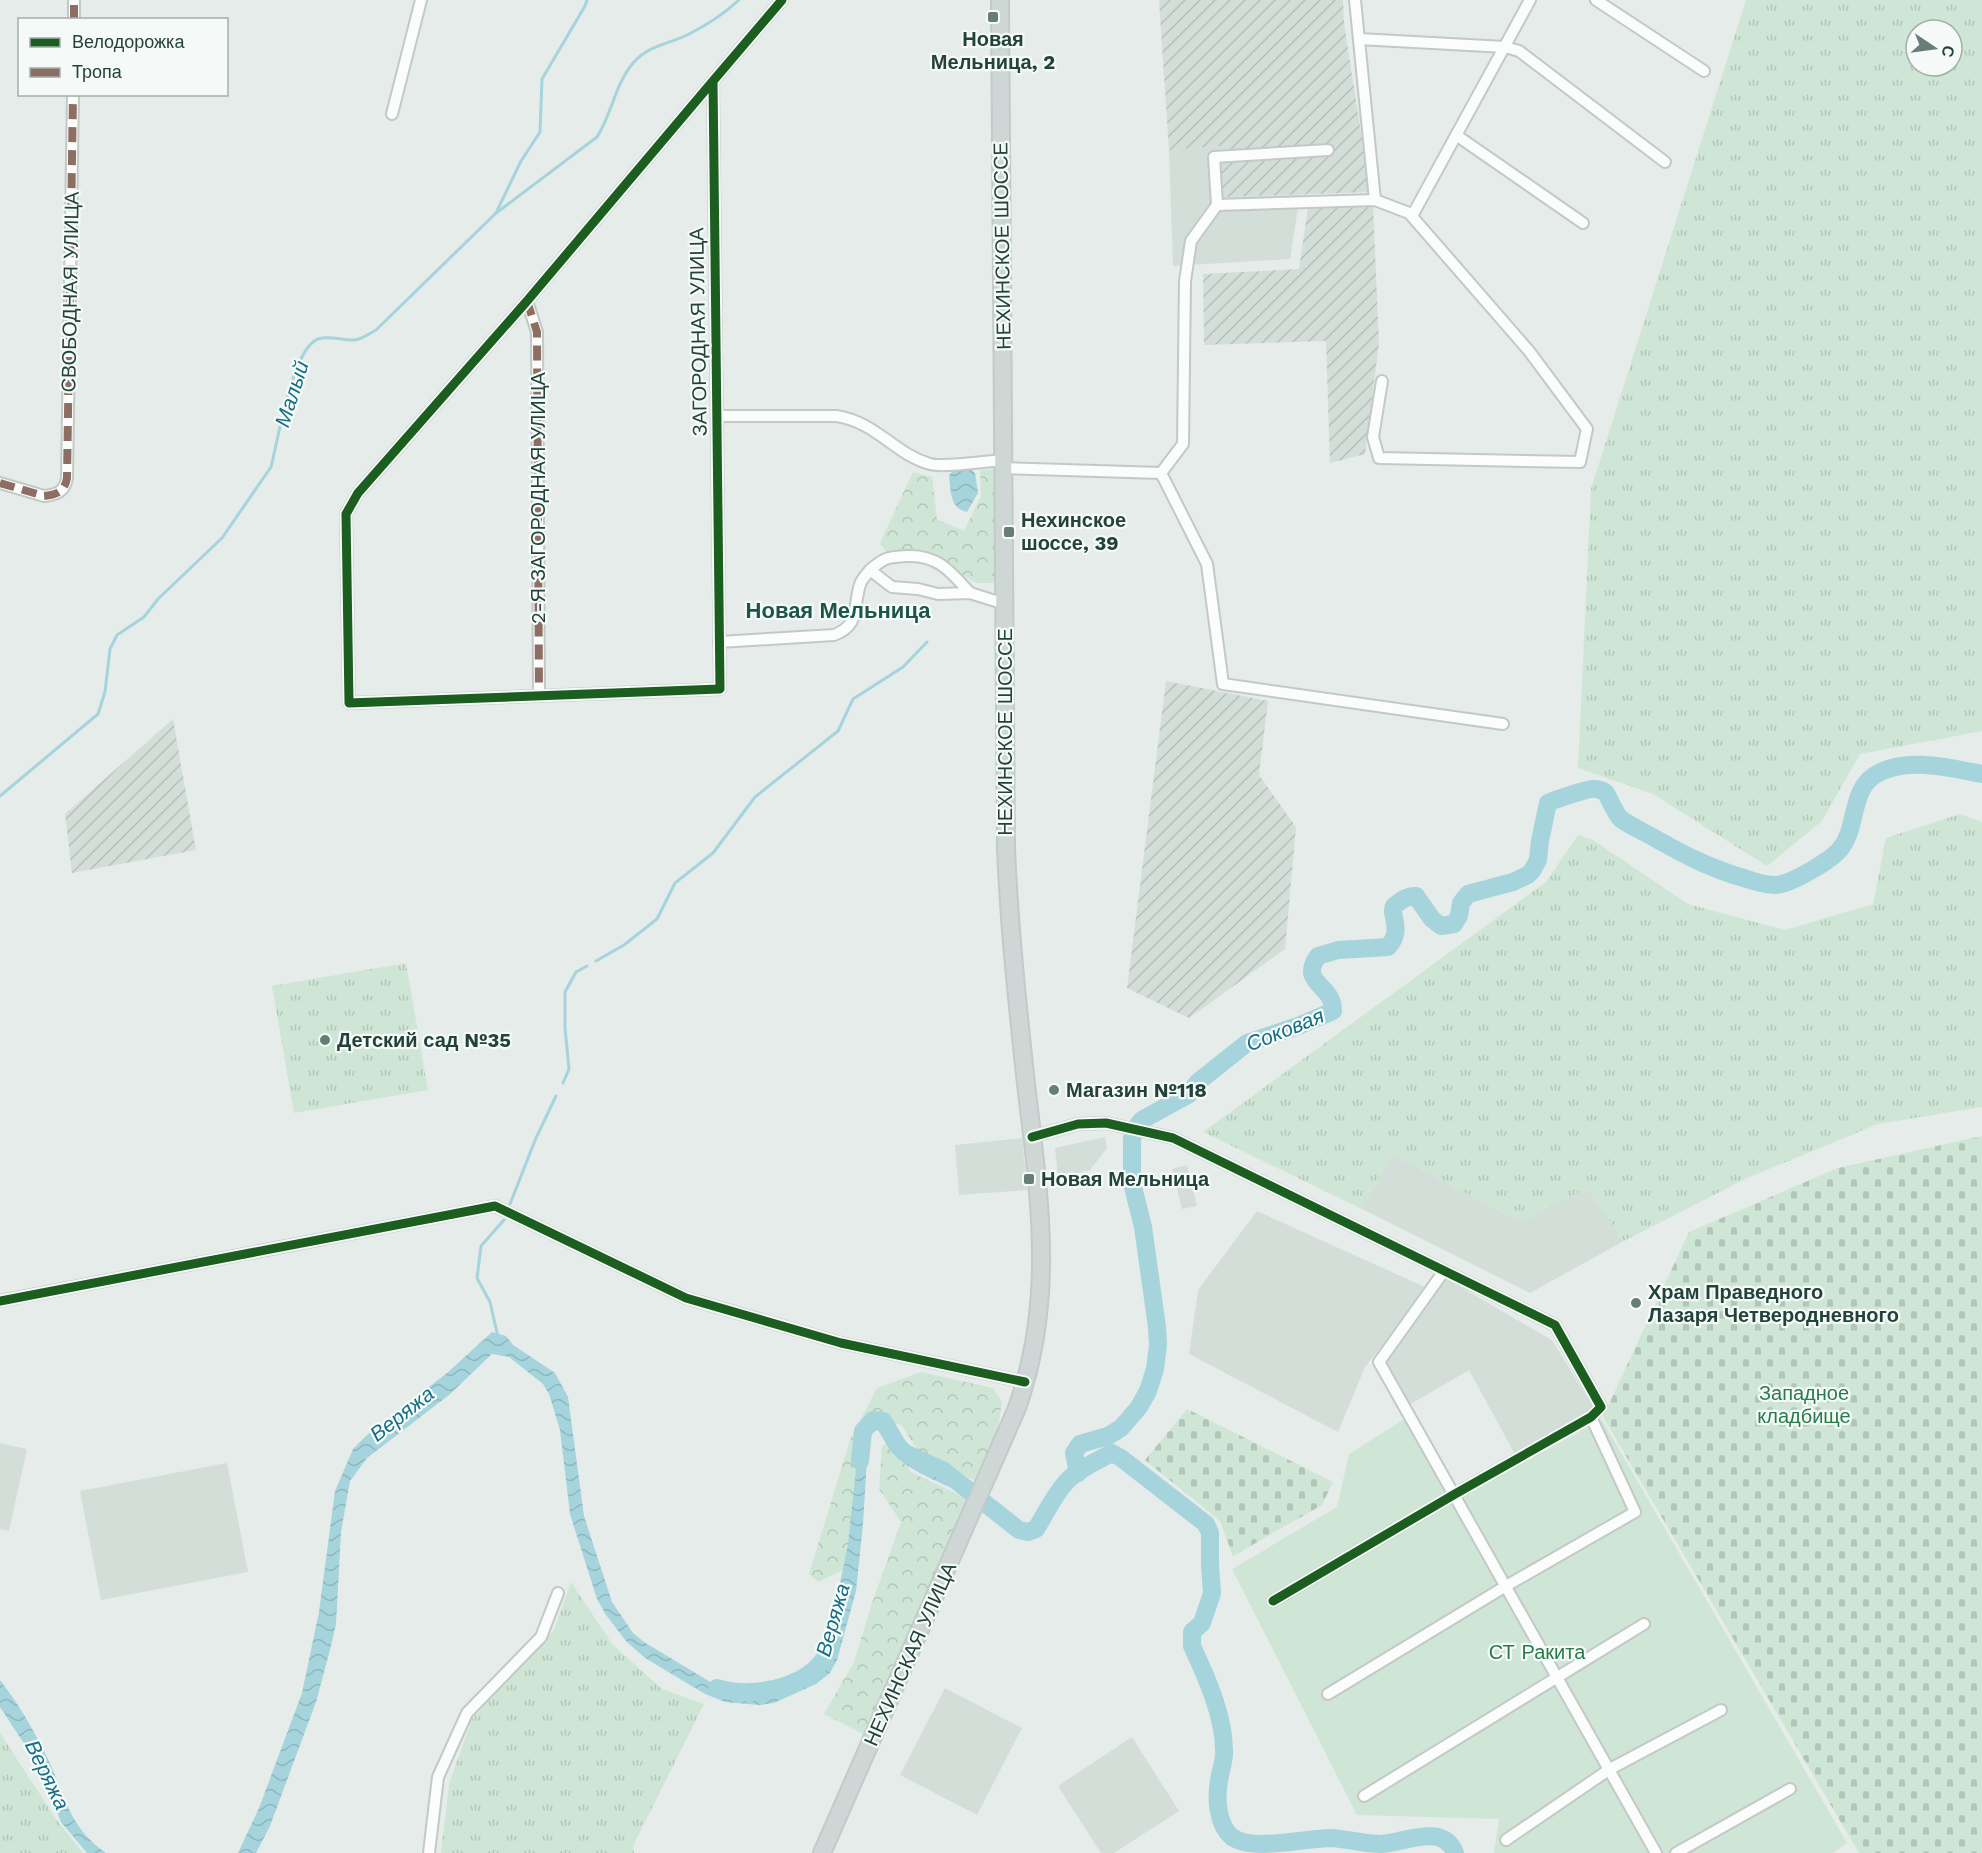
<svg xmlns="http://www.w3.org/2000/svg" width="1982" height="1853" font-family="'Work Sans',sans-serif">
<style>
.built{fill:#d4ded9}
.industrial{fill:url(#industrial-furrows)}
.grass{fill:url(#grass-tufts);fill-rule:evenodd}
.forest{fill:url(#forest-crowns)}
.cemetery{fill:url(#cemetery-stones)}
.garden{fill:#cfe6d6}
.water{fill:url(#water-waves)}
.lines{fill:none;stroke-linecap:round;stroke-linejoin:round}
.stream{stroke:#a5d4dc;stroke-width:3}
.river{stroke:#a5d4dc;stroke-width:18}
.street-casing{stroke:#c3c9c7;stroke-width:14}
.primary-casing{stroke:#c2cbc8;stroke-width:20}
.street{stroke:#fbfcfc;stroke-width:10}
.primary{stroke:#ced7d5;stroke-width:16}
.quiet{stroke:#8d6e63;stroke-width:8;stroke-dasharray:15 8;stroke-linecap:butt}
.cycleway-casing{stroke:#f5faf8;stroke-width:13}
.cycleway{stroke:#1b5e20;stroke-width:9}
.poi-dot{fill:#677e77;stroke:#f5faf8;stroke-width:2}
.labels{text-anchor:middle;stroke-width:4.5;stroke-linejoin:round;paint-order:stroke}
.poi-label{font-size:20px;font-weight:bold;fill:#22423a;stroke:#f5faf8;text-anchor:start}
.street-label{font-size:20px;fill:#22423a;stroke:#f5faf8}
.park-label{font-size:20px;fill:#297c4a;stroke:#f5faf8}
.water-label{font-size:21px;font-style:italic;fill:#176f83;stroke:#f5faf8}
.quarter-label{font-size:22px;font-weight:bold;fill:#1c5649;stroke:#f5faf8}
</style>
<defs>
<pattern id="industrial-furrows" width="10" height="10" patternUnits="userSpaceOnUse" patternTransform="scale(1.5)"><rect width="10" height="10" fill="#d4ded9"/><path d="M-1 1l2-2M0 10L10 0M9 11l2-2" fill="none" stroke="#b6c0bb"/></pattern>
<pattern id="grass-tufts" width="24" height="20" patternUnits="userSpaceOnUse" patternTransform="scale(1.5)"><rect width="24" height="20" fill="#cfe6d6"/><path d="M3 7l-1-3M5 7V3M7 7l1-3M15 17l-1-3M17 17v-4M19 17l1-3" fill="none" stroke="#b1c6b8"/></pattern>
<pattern id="forest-crowns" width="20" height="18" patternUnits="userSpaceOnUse" patternTransform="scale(1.5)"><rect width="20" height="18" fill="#cfe6d6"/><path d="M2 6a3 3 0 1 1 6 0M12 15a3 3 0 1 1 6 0" fill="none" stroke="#b1c6b8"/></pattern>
<pattern id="cemetery-stones" width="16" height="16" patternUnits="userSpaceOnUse" patternTransform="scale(1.5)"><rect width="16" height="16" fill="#cfe6d6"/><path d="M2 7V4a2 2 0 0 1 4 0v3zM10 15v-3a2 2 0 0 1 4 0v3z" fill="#b1c6b8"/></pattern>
<pattern id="water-waves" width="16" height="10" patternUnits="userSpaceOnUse" patternTransform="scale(1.5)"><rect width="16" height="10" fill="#a5d4dc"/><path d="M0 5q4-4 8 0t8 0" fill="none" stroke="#8eb7be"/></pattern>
</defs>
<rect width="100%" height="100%" fill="#e6ece9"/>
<g class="built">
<polygon points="1220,146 1223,197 1300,195 1290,259 1173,266 1169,150"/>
<polygon points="1105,1137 1107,1148 1090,1170 1058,1178 1055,1148"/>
<polygon points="1022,1138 1027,1190 959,1195 955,1145"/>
<polygon points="1392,1154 1521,1222 1587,1188 1624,1241 1530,1293 1362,1209"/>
<polygon points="1187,1165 1197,1206 1182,1209 1172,1169"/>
<polygon points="1257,1211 1427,1288 1365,1367 1338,1432 1189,1354 1198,1290"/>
<polygon points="1445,1278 1552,1340 1595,1410 1517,1458 1469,1370 1409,1405 1384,1363"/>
<polygon points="0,1443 27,1449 9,1531 0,1529"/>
<polygon points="227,1463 248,1572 101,1600 80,1491"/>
<polygon points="945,1688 1022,1728 977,1815 900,1775"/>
<polygon points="1132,1737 1179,1811 1114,1853 1101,1853 1058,1786"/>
</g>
<g class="industrial">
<polygon points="1159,0 1343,0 1344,23 1370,192 1222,197 1220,146 1169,150"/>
<polygon points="1373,205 1379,343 1365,454 1330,463 1326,341 1204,345 1203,274 1299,269 1308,207"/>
<polygon points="1166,681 1268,701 1259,775 1296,827 1285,949 1189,1018 1127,988"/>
<polygon points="173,719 196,850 72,873 65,814"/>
</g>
<g class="grass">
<path d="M1746,0H1982V731L1860,754L1822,821L1767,866L1653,794L1578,768L1591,489ZM1916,30H1952V66H1916Z"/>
<polygon points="1960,814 1982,822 1982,1107 1878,1124 1745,1179 1624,1241 1587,1188 1521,1222 1392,1154 1362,1209 1203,1132 1546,882 1578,835 1593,840 1688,904 1785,930 1873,904 1886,838"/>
<polygon points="406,963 428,1090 294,1113 272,986"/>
<polygon points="571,1582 613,1645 662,1689 704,1704 633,1846 634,1853 441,1853 449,1784 472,1719 554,1630"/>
<polygon points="0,1733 56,1819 83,1853 0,1853"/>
</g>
<g class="forest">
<polygon points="996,469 998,576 994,583 976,583 924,550 887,553 880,543 913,472 932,477 937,519 964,531 981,496 980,470"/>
<polygon points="921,1372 993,1388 1002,1402 996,1441 978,1482 922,1457 902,1426 883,1417 864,1439 846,1569 818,1582 809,1574 850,1440 877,1388"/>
<polygon points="890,1441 911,1472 968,1499 865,1735 824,1714 854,1662 871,1606 901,1522 879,1489 882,1446"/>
</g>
<g class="cemetery">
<polygon points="1982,1136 1982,1853 1859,1853 1603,1417 1689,1232 1838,1168"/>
<polygon points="1187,1409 1333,1482 1322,1505 1233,1556 1220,1521 1145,1460"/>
</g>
<polygon class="garden" points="1406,1418 1454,1501 1602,1420 1847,1843 1833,1853 1494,1853 1499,1819 1357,1815 1232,1569 1337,1507 1349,1454"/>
<g class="water">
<path d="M956,468H970L975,473L978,493L967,512C949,508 951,490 949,475Z"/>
<path d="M492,1332L506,1336L513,1345L555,1373L568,1397L584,1516L612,1602L633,1633L644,1642L717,1686L731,1691L745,1693L770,1690L799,1680L818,1669L825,1657L848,1544L856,1469L863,1435L869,1428L876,1424L886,1425L905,1453L966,1483L962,1493C946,1485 915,1473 903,1462C894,1453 890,1434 877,1430L872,1433L868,1441L863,1524L856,1591L837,1660L830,1673L816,1684L774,1703L759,1705L725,1702L705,1694L645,1658L626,1641L606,1615L597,1599L570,1514L560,1430L549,1394L543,1384L509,1357L492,1354L449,1395L367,1458L350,1481L341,1532L336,1624L330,1650L316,1702L270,1826L256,1853H238L259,1808L302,1693L319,1612L335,1491L353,1449L367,1435L447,1373Z"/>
<path d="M0,1680C17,1702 32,1727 44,1751C65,1792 66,1825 106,1853H87L61,1822L50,1794L23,1742L0,1707Z"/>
</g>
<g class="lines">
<g class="stream">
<polyline points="496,213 521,161 540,132 542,79 585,6 587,0"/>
<path d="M0,796L98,714L105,692L110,649L117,635L144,617L158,599L222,538L271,467C278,440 292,349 318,339C329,335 343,341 355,340C362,339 369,334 376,330L495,214L597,137C612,113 615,85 633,63C648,45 670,44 689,34C707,25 725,13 739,0"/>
<polyline points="596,961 624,945 657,919 675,883 713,853 755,797 838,731 853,699 903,667 927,642"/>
<polyline points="563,1083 569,1069 565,1028 565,992 576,972 587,966"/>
<polyline points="510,1204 536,1138 556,1096"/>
<polyline points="498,1337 490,1302 477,1278 481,1246 504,1220"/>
</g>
<g class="river">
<path d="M860,1461L863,1431L873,1420L883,1421L898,1446L905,1453L944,1471L1019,1530L1028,1532L1036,1529C1046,1513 1054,1495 1067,1481C1079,1469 1097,1461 1112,1453L1121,1458L1206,1524L1210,1533V1565L1212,1593L1202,1623L1192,1632V1646C1206,1676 1224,1716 1224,1750C1225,1760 1220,1771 1219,1781C1216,1798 1217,1825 1232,1837C1253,1852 1304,1838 1331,1838C1348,1839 1364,1844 1381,1844C1404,1843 1443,1822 1455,1853"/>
<path d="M1078,1473L1074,1453L1080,1444L1108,1436L1121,1428L1139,1407L1148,1391L1155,1369L1158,1345L1157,1327L1143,1227L1132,1183V1138L1137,1126L1142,1120L1189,1094L1198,1082L1247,1043L1298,1026L1333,1011C1334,984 1298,984 1318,956L1338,950L1388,947C1404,930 1389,914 1394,906C1395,905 1401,901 1402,900C1407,897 1410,896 1416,896L1418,899L1432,919L1441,926L1454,924L1459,916L1461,903L1468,894L1513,882L1528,875L1532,871L1538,860L1540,841L1548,803C1553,800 1590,788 1595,789C1599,789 1601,790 1605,792C1610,799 1615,814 1621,819C1629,825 1640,830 1649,835C1681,853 1708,868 1744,878C1753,881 1764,885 1775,885C1790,885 1832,860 1841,848C1858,826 1850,791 1875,775C1905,756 1950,768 1982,774"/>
<path d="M717,1688C754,1700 820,1686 831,1644"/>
</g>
<g class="street-casing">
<g id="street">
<polyline points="1355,0 1375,200"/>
<polyline points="1596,0 1704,71"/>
<polyline points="74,20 74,0"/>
<polyline points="1359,39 1505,47 1519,51 1665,162"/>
<polyline points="713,81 527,301 358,493 346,514 349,703 720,689 713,81 782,0"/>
<polyline points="392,114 421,0"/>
<polyline points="1456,135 1583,223"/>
<polyline points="1328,150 1214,157 1217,205 1191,241 1185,281 1183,444 1161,473 1207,564 1223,684 1503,724"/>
<polyline points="1217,205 1375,200 1409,213 1529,351 1587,429 1580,462 1379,458 1373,437 1382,381"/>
<polyline points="1412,216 1530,0"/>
<polyline points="527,301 537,332 539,695"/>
<path d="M717,416H836C877,422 894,454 930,464C945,468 986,461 1004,460"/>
<polyline points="1004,468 1161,473"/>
<path d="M0,483L44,496C57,495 65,491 67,478L73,94"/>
<path d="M870,570C885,557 888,557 908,556C938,555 951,572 970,593"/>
<path d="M719,642L834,635C862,625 852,604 861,582C863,578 867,574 870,570L892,587L918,589L938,594L970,593L1005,604"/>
<polyline points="1032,1137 1078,1124 1106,1123 1173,1138 1555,1325 1601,1407 1591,1417 1455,1494 1273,1601"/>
<polyline points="1444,1271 1379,1362 1656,1853"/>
<polyline points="0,1301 495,1206 686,1298 841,1343 1025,1382"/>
<polyline points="1328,1694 1506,1586 1635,1512 1591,1417"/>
<polyline points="1364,1796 1644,1624"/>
<polyline points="1506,1840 1610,1769 1721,1710"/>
<polyline points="429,1853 438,1777 467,1713 541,1637 558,1593"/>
<polyline points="1676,1853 1790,1789"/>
</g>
</g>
<g class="primary-casing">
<path id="primary" d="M822,1853L1017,1408C1057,1295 1038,1190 1025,1075C1017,999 1009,924 1006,848L1000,0"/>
</g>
<use href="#street" class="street"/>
<use href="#primary" class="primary"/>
<g class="quiet">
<polyline points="74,20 74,0"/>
<polyline points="527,301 537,332 539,695"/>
<path d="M0,483L44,496C57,495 65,491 67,478L73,94"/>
</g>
<g class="cycleway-casing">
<g id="cycleway">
<polyline points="713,81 527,301 358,493 346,514 349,703 720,689 713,81 782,0"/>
<polyline points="1032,1137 1078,1124 1106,1123 1173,1138 1555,1325 1601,1407 1591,1417 1455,1494 1273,1601"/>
<polyline points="0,1301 495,1206 686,1298 841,1343 1025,1382"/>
</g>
</g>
<use href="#cycleway" class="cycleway"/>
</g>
<g class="poi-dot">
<rect x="987" y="11" width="12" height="12" rx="3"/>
<rect x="1003" y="526" width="12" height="12" rx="3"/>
<circle cx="325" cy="1040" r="6"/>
<circle cx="1054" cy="1090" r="6"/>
<rect x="1023" y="1173" width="12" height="12" rx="3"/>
<circle cx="1636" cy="1303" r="6"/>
</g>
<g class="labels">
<g class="poi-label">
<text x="993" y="46" text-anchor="middle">Новая<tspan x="993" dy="23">Мельница, 2</tspan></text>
<text x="1021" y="527">Нехинское<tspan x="1021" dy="23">шоссе, 39</tspan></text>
<text x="337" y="1047">Детский сад №35</text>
<text x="1066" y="1097">Магазин №118</text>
<text x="1041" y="1186">Новая Мельница</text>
<text x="1648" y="1299">Храм Праведного<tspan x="1648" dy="23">Лазаря Четверодневного</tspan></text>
</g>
<g class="street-label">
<text transform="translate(1002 246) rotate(-91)" y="7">НЕХИНСКОЕ ШОССЕ</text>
<text transform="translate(70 292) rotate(-89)" y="7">СВОБОДНАЯ УЛИЦА</text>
<text transform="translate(698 332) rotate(-91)" y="7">ЗАГОРОДНАЯ УЛИЦА</text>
<text transform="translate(538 498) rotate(-90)" y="7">2-Я ЗАГОРОДНАЯ УЛИЦА</text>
<text transform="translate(1005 732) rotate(-90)" y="7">НЕХИНСКОЕ ШОССЕ</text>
<text transform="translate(910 1654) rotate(-66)" y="7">НЕХИНСКАЯ УЛИЦА</text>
</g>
<g class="park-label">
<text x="1804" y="1400">Западное<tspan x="1804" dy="23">кладбище</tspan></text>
<text x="1537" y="1659">СТ Ракита</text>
</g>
<g class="water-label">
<text transform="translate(292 394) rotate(-72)" y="7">Малый</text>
<text transform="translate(1285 1030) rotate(-22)" y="7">Соковая</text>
<text transform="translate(402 1414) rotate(-38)" y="7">Веряжа</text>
<text transform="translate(833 1620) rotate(-74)" y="7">Веряжа</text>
<text transform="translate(47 1775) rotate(64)" y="7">Веряжа</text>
</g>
<g class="quarter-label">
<text x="838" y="618">Новая Мельница</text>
</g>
</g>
<rect x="18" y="18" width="210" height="78" fill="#f5faf8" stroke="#a1b0ac" stroke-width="1.5"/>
<rect x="30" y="38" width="30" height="9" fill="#1b5e20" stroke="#a1b0ac" stroke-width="1.5"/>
<text x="72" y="48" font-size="18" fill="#22423a">Велодорожка</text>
<rect x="30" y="68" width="30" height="9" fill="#8d6e63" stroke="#a1b0ac" stroke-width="1.5"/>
<text x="72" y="78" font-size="18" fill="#22423a">Тропа</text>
<g transform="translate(1934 48) rotate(103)"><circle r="28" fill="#f5faf8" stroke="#a1b0ac" stroke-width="1.5"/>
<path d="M0-4.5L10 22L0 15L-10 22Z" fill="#677e77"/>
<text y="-9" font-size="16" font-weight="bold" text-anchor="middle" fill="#22423a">С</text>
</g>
</svg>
